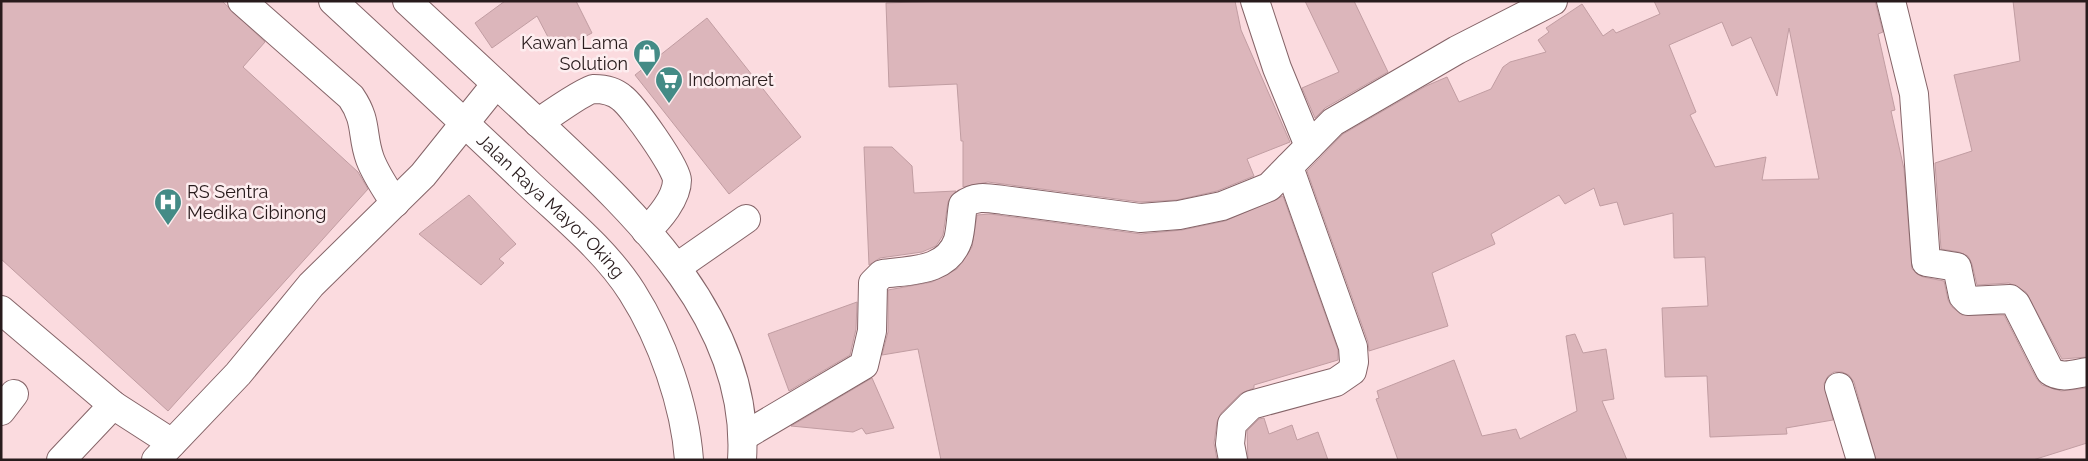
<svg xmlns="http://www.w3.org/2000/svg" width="2088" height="461" font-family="Raleway,sans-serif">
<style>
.building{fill:#dcb6bb;stroke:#c19da2;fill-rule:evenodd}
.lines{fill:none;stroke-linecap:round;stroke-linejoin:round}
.minor-casing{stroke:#856468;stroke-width:30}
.major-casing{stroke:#856468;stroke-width:30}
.minor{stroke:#fff;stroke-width:28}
.major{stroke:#fff;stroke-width:28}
.labels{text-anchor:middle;stroke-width:5;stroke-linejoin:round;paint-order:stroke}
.poi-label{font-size:18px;fill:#281b1c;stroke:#fdedef;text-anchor:start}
.street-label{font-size:18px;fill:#281b1c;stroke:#fdedef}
</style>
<rect width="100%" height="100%" fill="#fbdbdf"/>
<g class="building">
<polygon points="1,1 222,1 265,42 243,67 358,172 368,189 168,411 1,259"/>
<polygon points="505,1 576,1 592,33 559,50 552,37 549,39 537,16 492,48 475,23"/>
<polygon points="946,1 1235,1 1241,30 1290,142 1247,159 1254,176 1217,191 1177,200 1140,202 988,182 963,187 963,141 961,141 957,84 889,87 886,3"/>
<polygon points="1305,1 1354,1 1388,72 1325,108 1315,118 1302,88 1339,72"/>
<path d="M1654,1H1875L1883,32L1878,34L1895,110L1891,111L1904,169L1912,269L1923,277L1944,281L1948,300L1952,307L1962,315H2004L2036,378L2042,385L2061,391L2087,388V443L2033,460H1876L1854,382L1849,375L1842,372H1834L1828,376L1824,384L1833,420L1786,428L1787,434L1710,437L1707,376L1665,377L1662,308L1708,306L1705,257L1674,258L1673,213L1624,225L1617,202L1600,206L1594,188L1565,204L1559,195L1491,234L1495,244L1432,273L1448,326L1369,351L1368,342L1307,171L1343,134L1426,86L1447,77L1459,102L1491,89L1503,67L1510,62L1546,52L1538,40L1549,32L1546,28L1582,4L1603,36L1613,29L1616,33L1660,14ZM1722,22L1732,46L1751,37L1777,96L1789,28L1819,179L1762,180L1766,157L1715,167L1690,115L1696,112L1669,45Z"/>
<polygon points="2013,1 2087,1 2087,357 2062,359 2026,292 2009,283 1977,285 1972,264 1968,256 1959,252 1941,249 1935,163 1972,151 1954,75 2020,61"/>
<polygon points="707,18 801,137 729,194 635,75"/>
<polygon points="864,147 892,147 912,166 914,193 956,191 948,202 943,235 936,246 922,252 880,258 869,265"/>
<polygon points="469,195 516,244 499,259 504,263 481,285 419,234"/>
<polygon points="1283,196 1338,350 1338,360 1254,385 1254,388 1240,394 1221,413 1217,422 1214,443 1217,460 941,460 918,349 882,355 888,332 888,290 932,282 957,269 972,247 977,215 990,214 1141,234 1182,230 1225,221"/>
<polygon points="857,302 856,329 850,355 789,391 768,334"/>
<polygon points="1575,334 1583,353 1606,349 1614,399 1602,401 1627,460 1398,460 1376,399 1379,398 1377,391 1454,360 1482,436 1516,429 1520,439 1577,411 1566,336"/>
<polygon points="872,378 894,428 866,434 862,428 853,432 791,426"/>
<polygon points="1264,418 1269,434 1292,425 1297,440 1318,432 1328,460 1248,460 1247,431 1259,419"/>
</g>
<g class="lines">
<g class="minor-casing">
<g id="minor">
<path d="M242,1L351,97C368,122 361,134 370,159C376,175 386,189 395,203"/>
<polyline points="1255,1 1277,68 1309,146"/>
<path d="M1891,1L1914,94L1926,262L1957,267L1963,296L1968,301L2010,299L2016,304L2050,371C2061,379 2074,374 2087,372"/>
<path d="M538,123C548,116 585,90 594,89C604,89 614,91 622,98C633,106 677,168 677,180C677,198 659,219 646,231"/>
<polyline points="677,267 746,219"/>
<polyline points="1,310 113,405 172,443"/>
<polyline points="1839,387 1861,460"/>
<polyline points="1,411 14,394"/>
<path d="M744,436L864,365L872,331L873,283L882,274C911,270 947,272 958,240C961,229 961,216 963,205C975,195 988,198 1003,200L1140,218L1179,215L1222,206L1269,187L1333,122L1457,50L1553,1"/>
<polyline points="61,460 113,405"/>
<polyline points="156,460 238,374 311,285 423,175 496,84"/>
<polyline points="1233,460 1230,444 1232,424 1251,405 1336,382 1352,371 1354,362 1353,347 1289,167"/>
</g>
</g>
<g class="major-casing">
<g id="major">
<path id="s1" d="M333,1C399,62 465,123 530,185C565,218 606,251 632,292C662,339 685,405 689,460"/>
<path d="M407,1C453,44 500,87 546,130C638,216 751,322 742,460"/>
</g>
</g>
<use href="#minor" class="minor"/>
<use href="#major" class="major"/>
</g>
<defs>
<g id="shop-pin" transform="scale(1.4375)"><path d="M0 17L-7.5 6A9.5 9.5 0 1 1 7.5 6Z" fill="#448b86" stroke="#fdedef"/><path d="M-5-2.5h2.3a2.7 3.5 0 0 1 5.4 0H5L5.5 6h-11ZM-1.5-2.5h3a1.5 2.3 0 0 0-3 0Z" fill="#fff"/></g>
<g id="supermarket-pin" transform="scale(1.4375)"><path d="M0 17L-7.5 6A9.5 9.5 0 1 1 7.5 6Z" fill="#448b86" stroke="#fdedef"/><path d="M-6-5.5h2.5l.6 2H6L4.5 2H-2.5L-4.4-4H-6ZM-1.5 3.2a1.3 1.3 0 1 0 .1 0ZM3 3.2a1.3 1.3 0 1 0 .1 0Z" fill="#fff"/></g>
<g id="hospital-pin" transform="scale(1.4375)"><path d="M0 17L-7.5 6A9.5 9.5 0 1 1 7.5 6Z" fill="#448b86" stroke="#fdedef"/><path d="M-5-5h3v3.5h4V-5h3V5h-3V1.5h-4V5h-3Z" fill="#fff"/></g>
</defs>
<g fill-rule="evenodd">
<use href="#shop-pin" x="647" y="53"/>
<use href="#supermarket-pin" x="669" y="80"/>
<use href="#hospital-pin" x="168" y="202"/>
</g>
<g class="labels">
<g class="poi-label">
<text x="628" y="49" text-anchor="end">Kawan Lama<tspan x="628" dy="21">Solution</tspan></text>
<text x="688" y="86">Indomaret</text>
<text x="187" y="198">RS Sentra<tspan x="187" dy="21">Medika Cibinong</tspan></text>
</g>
<g class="street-label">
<text dy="6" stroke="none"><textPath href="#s1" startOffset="299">Jalan Raya Mayor Oking</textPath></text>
</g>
</g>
<rect width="2088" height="461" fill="none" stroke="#281b1c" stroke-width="5"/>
</svg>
